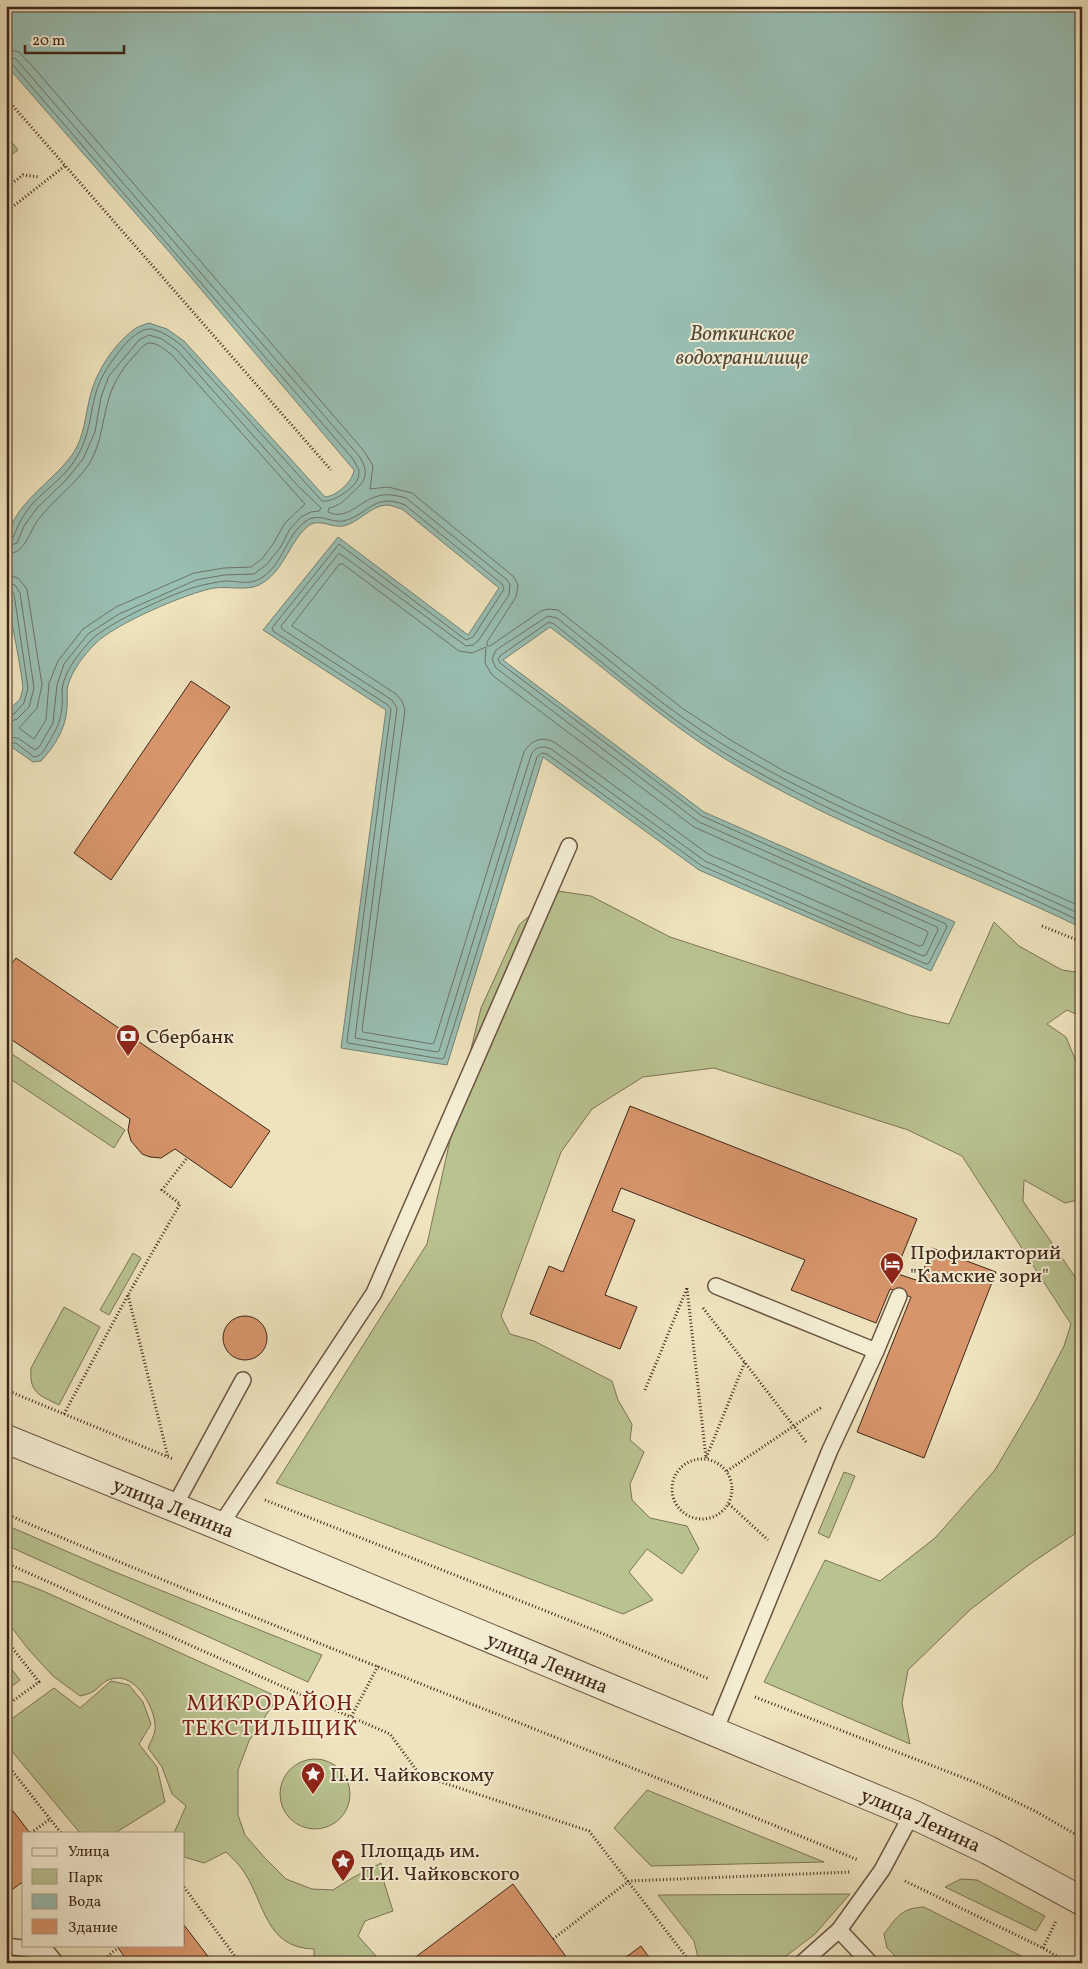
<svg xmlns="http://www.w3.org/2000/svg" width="1088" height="1969" font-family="Vollkorn,serif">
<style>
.green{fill:#b9c390;stroke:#7c7454}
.water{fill:#99beb2;stroke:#758174}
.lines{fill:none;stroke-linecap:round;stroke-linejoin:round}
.shore{stroke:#6c7265;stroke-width:1}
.building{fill:#d8956c;stroke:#3e2618}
.service-casing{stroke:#6a5541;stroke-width:18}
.tertiary-casing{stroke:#6a5541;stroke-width:30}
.path{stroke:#3e2618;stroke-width:3;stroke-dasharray:1 2.5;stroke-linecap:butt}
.service{stroke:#f4edd4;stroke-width:15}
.tertiary{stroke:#f4edd4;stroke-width:28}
.labels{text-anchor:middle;stroke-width:4;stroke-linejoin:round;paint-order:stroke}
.poi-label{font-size:20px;fill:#3e2618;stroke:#f4edd4;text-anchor:start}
.street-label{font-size:20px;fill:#3e2618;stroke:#f4edd4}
.water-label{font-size:21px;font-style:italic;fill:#554c3e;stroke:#f4edd4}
.quarter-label{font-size:22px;letter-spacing:1px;fill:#7a1f14;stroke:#f4edd4}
</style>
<rect width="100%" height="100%" fill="#eee3bd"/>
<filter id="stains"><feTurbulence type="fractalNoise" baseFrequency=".004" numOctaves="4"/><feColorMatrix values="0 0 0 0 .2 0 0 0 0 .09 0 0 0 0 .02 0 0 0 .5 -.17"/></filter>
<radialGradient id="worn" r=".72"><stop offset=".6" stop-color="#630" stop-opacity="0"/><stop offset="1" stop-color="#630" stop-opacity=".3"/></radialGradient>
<g class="green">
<polygon points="6,135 18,150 6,159"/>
<polygon points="558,891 591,896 670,937 909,1015 949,1024 994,922 1019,946 1062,970 1082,973 1082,1017 1067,1010 1047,1024 1066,1037 1082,1076 1082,1199 1065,1203 1024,1180 1023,1201 1082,1287 1082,1529 1030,1564 971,1609 908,1670 902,1703 910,1744 764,1682 825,1560 880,1581 935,1538 995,1470 1036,1400 1064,1346 1071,1324 962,1156 908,1130 714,1068 643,1077 592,1109 561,1152 501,1316 510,1334 534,1341 612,1381 618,1400 632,1424 630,1440 644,1452 630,1484 632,1500 650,1518 687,1526 699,1549 682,1574 647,1549 629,1572 653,1600 623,1614 276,1483 427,1244 462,1086 481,1008 519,925"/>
<polygon points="6,1050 125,1130 114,1148 6,1076"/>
<polygon points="133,1253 141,1258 109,1315 100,1310"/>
<path d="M64,1307L100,1327L59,1405C39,1395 29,1393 31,1368Z"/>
<polygon points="844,1472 855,1476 829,1538 818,1533"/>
<polygon points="6,1525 110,1570 322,1655 308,1682 6,1545"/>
<path d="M6,1581L20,1582L43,1591L278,1697L249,1741L238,1770V1815L245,1835L265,1858L286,1879L312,1889L333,1890L352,1878L381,1863L383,1879L393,1911L365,1921L358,1936L376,1956L372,1963H314V1949C265,1948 265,1903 244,1872C239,1864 232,1858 226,1852L204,1863L184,1857V1833H174L186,1806L172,1794L162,1767L148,1748C150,1743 154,1736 155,1730C157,1711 138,1677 117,1678C105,1679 103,1684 94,1691C90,1694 84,1695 80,1696L53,1676L29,1650L6,1620Z"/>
<polygon points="6,1662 20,1680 6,1691"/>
<polygon points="111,1681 129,1685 143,1702 151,1724 139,1744 157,1767 165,1802 115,1833 80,1833 6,1744 6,1723 54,1688 80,1708"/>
<circle cx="315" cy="1794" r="35"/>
<polygon points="647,1790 824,1862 651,1866 614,1828"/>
<polygon points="961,1879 977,1880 1045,1916 1036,1931 945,1887"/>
<polygon points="850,1894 815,1934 777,1963 699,1962 694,1941 658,1895"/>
<path d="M924,1907L1031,1961L1029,1963H902L887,1948L884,1934C897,1917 901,1908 924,1907Z"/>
</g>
<path class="water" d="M6,6H1082V928C963,870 835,827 722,757C661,719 608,670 550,627L503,660L704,812L955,922L931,971L699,870L543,757L447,1065L341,1048L386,710L263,630L338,537L468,635L499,588L402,509C397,508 392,505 387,505C371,505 359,523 343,526C330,528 318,517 307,527C288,544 284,572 259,585C247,591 228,586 214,588C187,593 114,624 95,644C84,655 73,669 68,685C66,692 68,700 67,708C66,728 55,746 41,761L33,762L13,748H6V713L20,699L23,688C18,641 0,588 7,541C12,504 52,483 72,455C85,437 85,414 91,393C97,371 113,346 132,331C136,327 143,325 149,323L167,329L184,341L325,497C337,496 353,481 354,470L171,254L6,65Z"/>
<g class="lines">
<g class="shore">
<polyline points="6,49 19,52 34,68 364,451 373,466 370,489 388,487 412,493 514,577 518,585 516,597 487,642 487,646 490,646 541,611 549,609 558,610 682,708 732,741 784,771 854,805 1082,907"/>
<path d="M6,56L16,59L28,73L359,456C370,473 366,481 352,493C345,500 339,506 329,508L328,512C346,521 359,502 375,497C385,493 395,495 406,498L506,579L510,584L509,595L478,641L473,645L466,646L339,553L281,626L282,629L392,700L397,708L355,1038L437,1052L439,1051L531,755C535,747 542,745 551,749L705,861L923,956L926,955L938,930L937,927L699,822L496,668L492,659L496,650L548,616L557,618C614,663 668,712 729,748C841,815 965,859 1082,915"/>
<path d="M6,62L12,64L353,459L359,470C359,470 359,477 358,478C355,488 333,503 322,501L181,345C172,338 162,331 151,329C142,328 134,336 128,341C114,357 100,375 95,396C90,416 89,436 78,455C68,474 49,487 34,502C24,513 18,525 13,538L6,541"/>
<polyline points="6,547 17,543 24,526 37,508 66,480 83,459 95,432 101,397 109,376 139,340 149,335 162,339 177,350 298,486 321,508 319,511 311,512 301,517 290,529 280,548 267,564 254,574 224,575 196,580 119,614 88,634 64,664 57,685 53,723 39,747 35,750 18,738 6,737"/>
<path d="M6,554C26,554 28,533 38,520C53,500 75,485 89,464C102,443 102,420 109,398C114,381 124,366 137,353C140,349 144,344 149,343C157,342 166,351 172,355L305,504L285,523L273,544L262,559L251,567L224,568L194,573L116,607L83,629L58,661L49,683L46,720L34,739L19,728L37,708L42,685L27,589L18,578L6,575"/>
<path d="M340,564H343L459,651L472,653L486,647L485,663L492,675L694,827L927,931L928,933L923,945L919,946L708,854L554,742C542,736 531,740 524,752L434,1043L432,1044L363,1032L362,1030L405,710L402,701L396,694L292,626Z"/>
<polyline points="6,583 15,585 20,593 34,688 29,707 17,719 6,723"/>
<polyline points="6,589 11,590 14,594 28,688 24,703 14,714 6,717"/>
<path d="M6,743H16L34,757C41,756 44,751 47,745C55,732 61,722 62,707C63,700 61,691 63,684C67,668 80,652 91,640C108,623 175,592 199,586C207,584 217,582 225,581C235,581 246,584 255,581C282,571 285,535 306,521C319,512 330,523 343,521C369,515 373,492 405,505L502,584L504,589L473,637L466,640L339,544L272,628L273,631L388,705L391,709L347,1041L348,1043L441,1059L444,1058L537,757L542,753L547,754L702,866L926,964L929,963L947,927L946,924L702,816L500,663L498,659L501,655L549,622L554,624C610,668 665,717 726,754C839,821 964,865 1082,922"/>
</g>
</g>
<g class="building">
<polygon points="191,681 230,707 111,880 74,853"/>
<polygon points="16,958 270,1131 231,1188 175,1149 161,1158 150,1157 142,1154 131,1141 128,1130 130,1119 6,1036 6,971"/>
<polygon points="630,1106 917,1219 895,1273 919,1281 932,1248 996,1272 924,1458 857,1432 911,1297 890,1289 876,1323 791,1290 805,1260 621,1188 612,1211 635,1220 605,1295 637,1307 620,1349 530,1314 549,1266 563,1272"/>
<circle cx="245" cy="1338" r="22"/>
<polygon points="6,1802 30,1833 24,1833 24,1881 6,1894"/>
<polygon points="513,1884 567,1958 561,1963 416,1963 413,1959"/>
<polygon points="184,1925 213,1963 129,1963 116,1945 184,1945"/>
<polygon points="641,1946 653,1963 618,1963"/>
</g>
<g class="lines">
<g class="service-casing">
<g id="service">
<polyline points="876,1351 899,1296"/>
<polyline points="174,1507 243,1380"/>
<polyline points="220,1526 374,1293 569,846"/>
<polyline points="715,1731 830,1450 876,1351 716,1286"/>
<polyline points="6,1946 46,1951 56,1963"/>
<polyline points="802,1963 839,1930"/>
<polyline points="870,1963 839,1930 882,1870 912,1814"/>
</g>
</g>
<g class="tertiary-casing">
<g id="tertiary">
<path id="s1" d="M6,1439L220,1526L912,1814L988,1850L1082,1901"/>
</g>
</g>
<g class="path">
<polyline points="6,98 331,470"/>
<polyline points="6,188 23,175 39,177"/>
<polyline points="6,212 66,165"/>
<polyline points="1042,926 1082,942"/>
<polyline points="687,1288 706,1458 745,1362"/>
<polyline points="128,1295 168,1457"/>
<polyline points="703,1308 806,1442"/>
<polyline points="6,1390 173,1459"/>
<polyline points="645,1390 687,1288"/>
<polyline points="64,1414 128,1295 180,1204 162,1190 187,1158"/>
<circle cx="702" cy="1489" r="30"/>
<polyline points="727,1471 822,1407"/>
<polyline points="265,1500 599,1632 709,1679"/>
<polyline points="729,1504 768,1540"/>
<path d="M6,1514C288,1635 575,1742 858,1860"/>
<polyline points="6,1563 351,1717"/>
<polyline points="6,1640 39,1682 6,1706"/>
<polyline points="378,1666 351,1717 390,1734 420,1775 589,1831 691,1963"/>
<polyline points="755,1697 977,1783 1035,1811 1082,1838"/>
<polyline points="6,1763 61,1833"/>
<polyline points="31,1833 50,1819"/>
<polyline points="905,1881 1043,1948 1068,1963"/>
<polyline points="184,1887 240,1963"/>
<polyline points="553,1939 629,1881 851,1872"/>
<polyline points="1043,1948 1056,1921"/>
<polyline points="99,1963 118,1948"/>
</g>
<use href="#service" class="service"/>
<use href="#tertiary" class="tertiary"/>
</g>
<defs>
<g id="bank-pin" transform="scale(1.25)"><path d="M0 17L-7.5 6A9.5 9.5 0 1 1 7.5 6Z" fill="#8f2418" stroke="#f4edd4"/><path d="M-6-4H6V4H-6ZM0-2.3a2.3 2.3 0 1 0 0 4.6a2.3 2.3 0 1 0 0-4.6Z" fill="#fff"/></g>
<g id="hotel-pin" transform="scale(1.25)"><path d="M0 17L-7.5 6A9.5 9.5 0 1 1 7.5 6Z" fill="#8f2418" stroke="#f4edd4"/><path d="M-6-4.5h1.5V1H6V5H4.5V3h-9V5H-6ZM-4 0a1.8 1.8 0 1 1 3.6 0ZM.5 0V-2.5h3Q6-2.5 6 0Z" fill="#fff"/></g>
<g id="sight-pin" transform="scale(1.25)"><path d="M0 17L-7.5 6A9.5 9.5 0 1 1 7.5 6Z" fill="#8f2418" stroke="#f4edd4"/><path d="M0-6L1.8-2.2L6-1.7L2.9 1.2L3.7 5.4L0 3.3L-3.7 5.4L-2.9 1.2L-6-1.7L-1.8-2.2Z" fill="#fff"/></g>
</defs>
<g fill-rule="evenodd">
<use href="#bank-pin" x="128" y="1036"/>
<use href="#hotel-pin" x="892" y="1264"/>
<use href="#sight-pin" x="313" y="1774"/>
<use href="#sight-pin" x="343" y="1861"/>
</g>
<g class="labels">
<g class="poi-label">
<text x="146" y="1043">Сбербанк</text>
<text x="910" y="1259">Профилакторий<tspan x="910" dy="23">"Камские зори"</tspan></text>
<text x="330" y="1781">П.И. Чайковскому</text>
<text x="360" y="1857">Площадь им.<tspan x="360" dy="23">П.И. Чайковского</tspan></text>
</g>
<g class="street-label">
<text dy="7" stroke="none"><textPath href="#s1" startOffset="181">улица Ленина</textPath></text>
<text dy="7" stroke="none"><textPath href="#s1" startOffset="586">улица Ленина</textPath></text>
<text dy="7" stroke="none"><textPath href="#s1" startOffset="991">улица Ленина</textPath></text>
</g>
<g class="water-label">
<text x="742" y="340">Воткинское<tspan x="742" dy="24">водохранилище</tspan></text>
</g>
<g class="quarter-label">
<text x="270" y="1710">МИКРОРАЙОН<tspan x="270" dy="25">ТЕКСТИЛЬЩИК</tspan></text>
</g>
</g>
<rect width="1088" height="1969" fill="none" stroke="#eee3bd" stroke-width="25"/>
<rect x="8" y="8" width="1073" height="1954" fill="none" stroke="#3e2618" stroke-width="2.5"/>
<rect x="12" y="12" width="1063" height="1944" fill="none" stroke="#3e2618"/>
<rect x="22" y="1832" width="162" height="115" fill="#f4edd4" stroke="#ab9d89"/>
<rect x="32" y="1848" width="25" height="8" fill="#f4edd4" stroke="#ab9d89"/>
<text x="68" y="1856" font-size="15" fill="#3e2618">Улица</text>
<rect x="32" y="1869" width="25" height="15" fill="#b9c390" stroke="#ab9d89"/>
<text x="68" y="1882" font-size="15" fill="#3e2618">Парк</text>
<rect x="32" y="1894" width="25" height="15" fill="#99beb2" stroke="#ab9d89"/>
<text x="68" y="1906" font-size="15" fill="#3e2618">Вода</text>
<rect x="32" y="1919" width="25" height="15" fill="#d8956c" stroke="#ab9d89"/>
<text x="68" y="1932" font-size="15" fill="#3e2618">Здание</text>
<path d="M25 45v8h99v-8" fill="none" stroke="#3e2618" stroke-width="2.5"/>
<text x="32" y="45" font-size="15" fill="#3e2618" stroke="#f4edd4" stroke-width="4" paint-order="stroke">20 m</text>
<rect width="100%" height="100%" filter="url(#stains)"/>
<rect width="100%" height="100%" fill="url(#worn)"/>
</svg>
